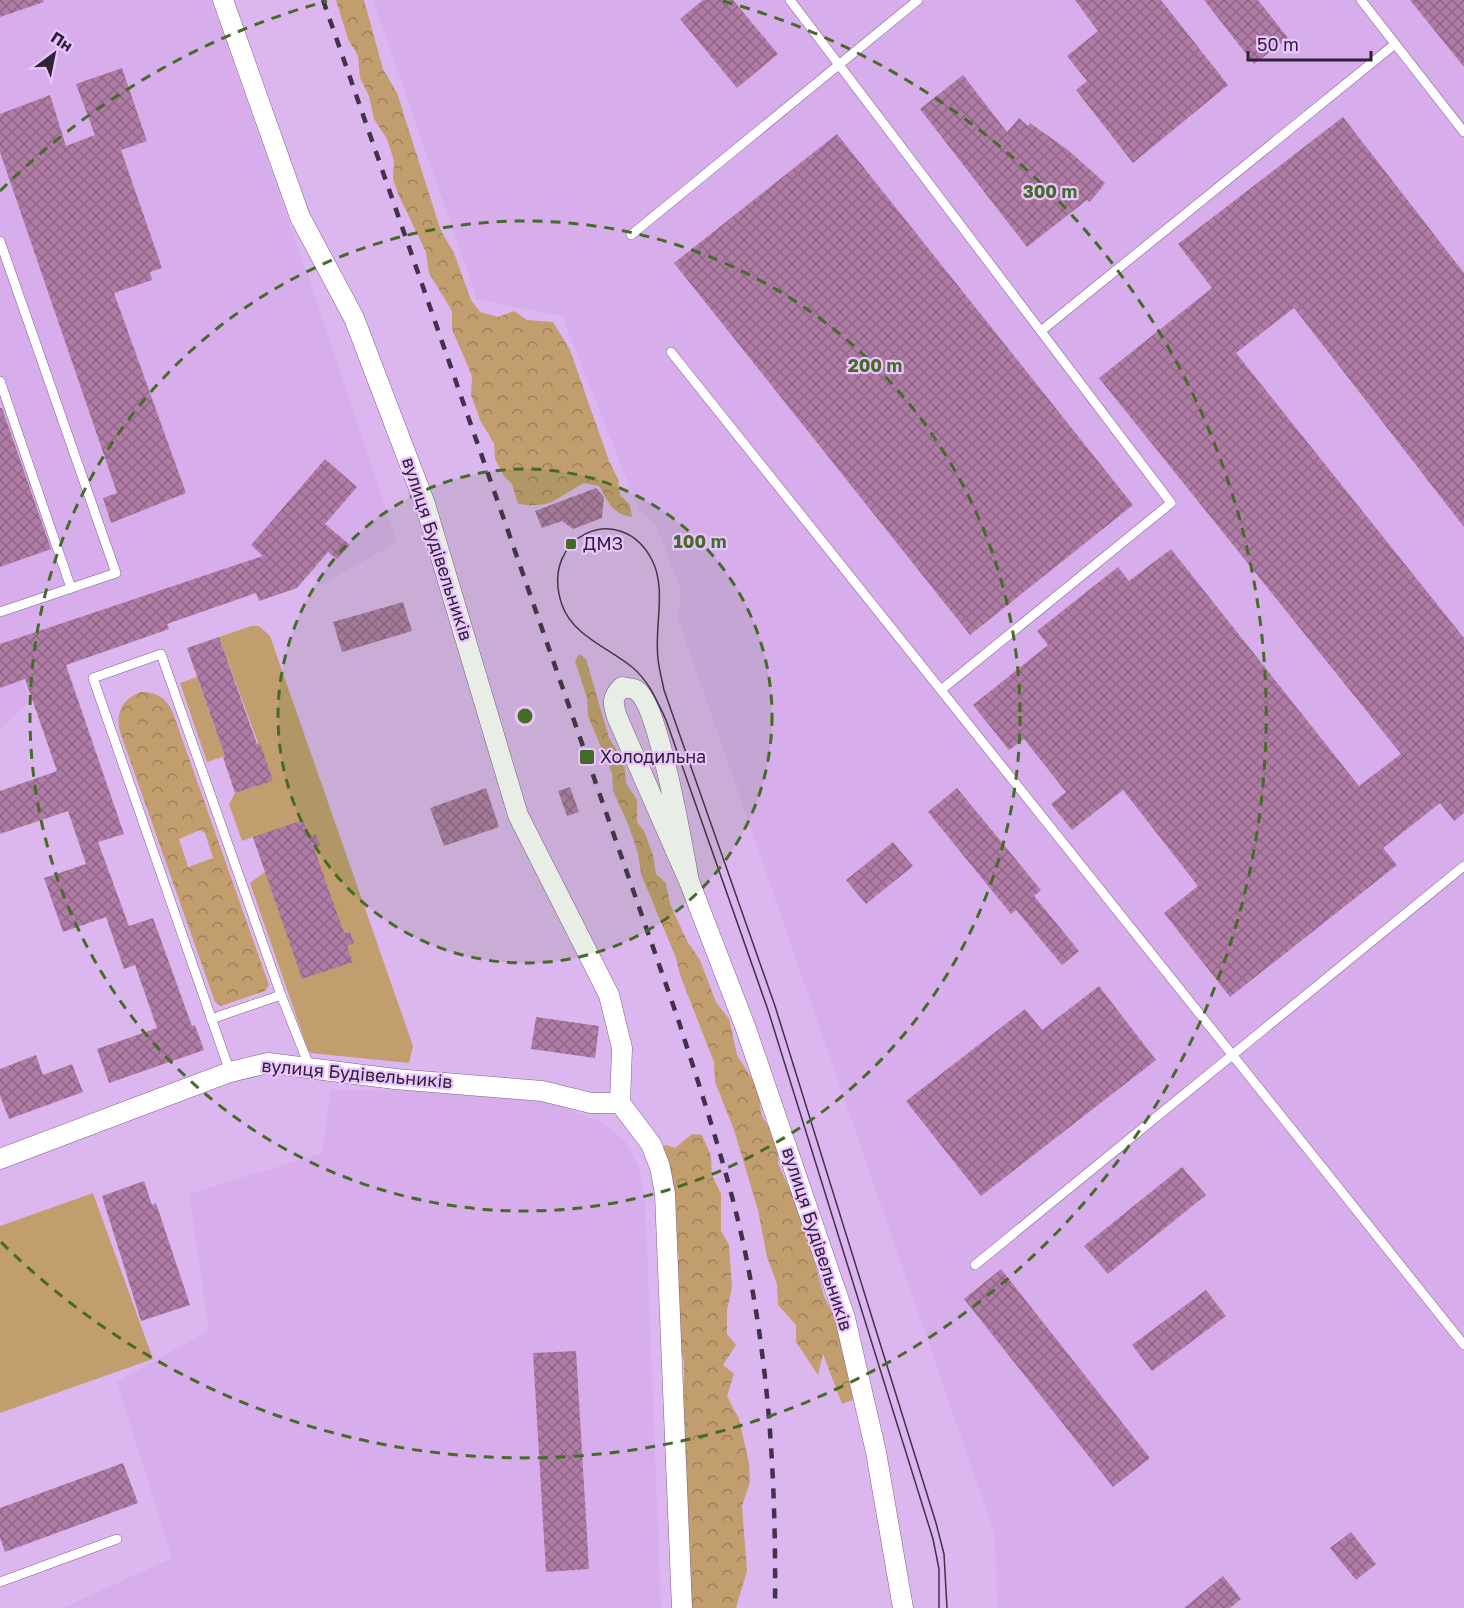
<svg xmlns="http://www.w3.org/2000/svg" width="1464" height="1608" font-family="'Golos Text',sans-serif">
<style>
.built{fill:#d7adec}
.grass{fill:#c29e6f}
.forest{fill:url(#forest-crowns);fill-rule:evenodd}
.building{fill:url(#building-cross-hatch)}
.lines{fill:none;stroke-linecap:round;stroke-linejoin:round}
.service-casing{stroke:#7f5d90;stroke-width:10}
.minor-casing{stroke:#7f5d90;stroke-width:21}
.service{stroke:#fff;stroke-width:9}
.minor{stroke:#fff;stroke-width:20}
.tram{stroke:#413149;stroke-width:1.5}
.rail{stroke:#413149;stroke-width:4.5;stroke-dasharray:10 10;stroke-linecap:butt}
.ring{fill:none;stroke:#446c26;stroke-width:3;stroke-dasharray:10 8}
.poi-dot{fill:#446c26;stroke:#e9c4fd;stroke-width:2}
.labels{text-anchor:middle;stroke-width:4.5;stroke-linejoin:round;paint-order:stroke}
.poi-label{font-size:18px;fill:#302237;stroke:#e9c4fd;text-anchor:start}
.street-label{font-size:18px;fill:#302237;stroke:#e9c4fd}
.centre{fill:#446c26;stroke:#e9c4fd;stroke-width:3}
.ring-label{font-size:18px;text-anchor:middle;font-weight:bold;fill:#446c26;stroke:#e9c4fd;stroke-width:4.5;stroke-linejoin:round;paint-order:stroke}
</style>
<defs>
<pattern id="forest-crowns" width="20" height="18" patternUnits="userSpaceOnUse" patternTransform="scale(1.5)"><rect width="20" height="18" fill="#c29e6f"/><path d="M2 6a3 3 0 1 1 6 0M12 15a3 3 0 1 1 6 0" fill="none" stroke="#9e805c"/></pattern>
<pattern id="building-cross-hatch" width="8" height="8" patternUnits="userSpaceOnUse" patternTransform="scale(1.5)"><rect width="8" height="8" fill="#b07ca6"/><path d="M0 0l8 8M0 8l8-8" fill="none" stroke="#906588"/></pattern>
</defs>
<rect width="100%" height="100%" fill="#dcb7ef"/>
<g class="built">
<polygon points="0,0 211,0 308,276 397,542 319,586 313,574 167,623 169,629 22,681 31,700 0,730"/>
<polygon points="373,0 1464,0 1464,1608 997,1608 995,1535 678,618 681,590 656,525 639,510 562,316 477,299"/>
<polygon points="331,1090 476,1091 546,1100 603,1123 625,1141 638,1166 645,1196 661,1608 63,1608 172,1558 117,1382 209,1330 189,1194 322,1153"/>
</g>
<g class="grass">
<polygon points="251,626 259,626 270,636 413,1046 409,1063 311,1053 308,1050 250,883 265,872 253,837 242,841 229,804 235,793 272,781 219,637"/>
<polygon points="197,677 225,756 207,762 180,683"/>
<polygon points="93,1193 153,1359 0,1413 0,1226"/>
</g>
<g class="forest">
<path d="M336,0H364L383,69L397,93L441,231L454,253L471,300L480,312L498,317L514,311L527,320L553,322L570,350L609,461L618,479L620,495L630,505L632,517C611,514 609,502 599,486L584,483C555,498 554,509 518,504L512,484L504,476L495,459L494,443L481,422L471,395L472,376L452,329V311L429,273L426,252L399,196L393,179L394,161L387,139L374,119L369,96L360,78L358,56L348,39Z"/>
<polygon points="579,654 586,659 609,738 624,761 626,783 637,800 637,822 644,831 653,855 656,874 666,883 670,904 687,941 700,960 716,1002 729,1019 737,1055 759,1090 761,1114 775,1138 779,1166 801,1213 824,1296 837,1323 853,1400 842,1404 823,1354 818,1375 796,1342 796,1325 778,1305 777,1284 767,1257 758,1210 734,1130 715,1082 714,1062 680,975 676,958 641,874 638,853 628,824 613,791 612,773 588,716 587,698 575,661"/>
<path d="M141,692C157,692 167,698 173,713L269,985L265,991L221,1006L215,1002L120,732C115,713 122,699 141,692ZM200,830L205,833L213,858L188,867L179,839Z"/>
<polygon points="692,1134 702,1135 711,1156 712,1175 721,1194 721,1231 729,1245 732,1288 727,1310 727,1334 736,1345 723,1365 734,1374 727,1396 739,1419 749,1463 750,1482 742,1506 747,1571 736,1608 686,1608 681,1412 684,1400 684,1361 676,1334 676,1265 679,1258 661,1148 666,1145 675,1148"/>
</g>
<g class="building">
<polygon points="0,0 43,0 44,2 0,17"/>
<polygon points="703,0 733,0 778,54 737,88 680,19"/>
<polygon points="1075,0 1161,0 1228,85 1133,163 1076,90 1087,81 1067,56 1098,31"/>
<polygon points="1204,0 1258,0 1288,38 1254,64"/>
<polygon points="1410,0 1464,0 1464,67"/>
<polygon points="122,68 147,141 121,150 162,268 150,272 152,280 114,293 186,493 111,523 103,498 117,493 0,152 0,114 50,95 66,146 95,135 76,84"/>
<polygon points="963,75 1007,132 1019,118 1028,126 1030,123 1068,150 1105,183 1090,202 1087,200 1027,247 920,109"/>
<polygon points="1343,117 1464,273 1464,527 1294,308 1236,353 1464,638 1464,813 1454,821 1440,803 1383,848 1397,865 1230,997 1164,913 1198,886 1123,790 1072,830 1051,804 1066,792 1024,739 1009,750 973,705 1048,645 1037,631 1118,567 1129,581 1171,549 1359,786 1401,754 1099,378 1212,288 1178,244"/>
<polygon points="837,134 1133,505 970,635 674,263"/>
<polygon points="0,408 2,408 51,549 0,567"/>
<polygon points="325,459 357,487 325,524 350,545 337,559 328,552 297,588 259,601 256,593 167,624 169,629 66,665 124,834 98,842 129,926 153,918 192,1026 195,1025 204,1050 109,1083 97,1049 157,1028 135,965 124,969 106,917 63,932 44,878 86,864 68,811 0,834 0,791 57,771 25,679 0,688 0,644 263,556 251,545"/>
<polygon points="596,488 604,497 602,518 573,529 562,521 542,528 535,511"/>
<polygon points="403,602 412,631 342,652 333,622"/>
<polygon points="219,637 257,744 260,743 273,781 235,793 223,757 225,756 187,648"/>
<polygon points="570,787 579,812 567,816 558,791"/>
<polygon points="486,788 499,827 444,846 430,808"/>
<polygon points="957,788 1041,890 1034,896 1079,951 1062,965 1016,910 1011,914 928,812"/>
<polygon points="303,820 309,836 316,834 320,845 314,848 344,933 350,932 354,943 347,946 353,962 302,979 253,837"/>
<polygon points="893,842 913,866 866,904 846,880"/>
<polygon points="1099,986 1156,1060 981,1196 906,1101 1025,1009 1042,1030"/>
<polygon points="536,1017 599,1026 595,1058 531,1049"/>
<polygon points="36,1055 43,1075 72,1064 83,1092 9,1119 0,1096 0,1069"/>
<polygon points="1182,1167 1206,1195 1108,1274 1084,1246"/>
<polygon points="144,1181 152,1205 156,1203 190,1305 141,1321 102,1196"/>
<polygon points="1001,1269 1150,1458 1113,1487 964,1299"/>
<polygon points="1206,1290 1226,1316 1152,1371 1132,1345"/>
<polygon points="576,1351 589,1569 546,1572 533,1353"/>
<polygon points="123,1463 138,1503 5,1552 0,1538 0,1508"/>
<polygon points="1351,1532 1376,1564 1356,1580 1330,1548"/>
<polygon points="1223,1576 1241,1599 1230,1608 1184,1608"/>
</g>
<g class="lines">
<g class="service-casing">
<g id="service">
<polyline points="790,0 1171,503 941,690"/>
<polyline points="1361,0 1464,132"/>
<polyline points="631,235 918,0"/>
<polyline points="0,241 116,573 0,612"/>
<polyline points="1041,331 1395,44"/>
<polyline points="671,352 1464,1345"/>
<polyline points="0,381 71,588"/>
<polyline points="211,1019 281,995"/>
<polyline points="230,1072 93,678 161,654 281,995 310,1068"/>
<polyline points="975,1265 1464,866"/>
<polyline points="0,1582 117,1539"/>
</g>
</g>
<g class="minor-casing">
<g id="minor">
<polyline points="223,0 300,217 354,318 425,504 518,815 609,995 622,1048 620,1103 651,1144 660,1167 665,1194 682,1608"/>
<path d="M689,881C683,850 659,704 636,690C633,688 626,688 622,687C611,698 613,704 617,717L689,881L745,1026L845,1318L876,1452L903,1608"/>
<polyline points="0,1159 230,1072 268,1063 395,1079 542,1091 591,1103 620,1103"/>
</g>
</g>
<use href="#service" class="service"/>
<use href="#minor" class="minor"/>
<path class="tram" d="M939,1608V1569L933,1539L768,1010L666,720C657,701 649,681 632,667C609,648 573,636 562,605C538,535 621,499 652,560C667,589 654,627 658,659C659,669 662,680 664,690L775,1006L936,1523L944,1554L947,1608"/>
<path class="rail" d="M323,0L678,1019C705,1104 734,1189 750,1277C771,1387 776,1497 775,1608"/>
</g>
<circle cx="525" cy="716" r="247" fill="#446c26" fill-opacity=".12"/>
<g class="ring">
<circle cx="525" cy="716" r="247"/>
<circle cx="525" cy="716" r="495"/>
<path d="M0 191A742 742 0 0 1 327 1M723 1A742 742 0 1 1 0 1241"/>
</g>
<g class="poi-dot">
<rect x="565" y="538" width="12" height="12" rx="3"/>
<rect x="579" y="749" width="16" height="16" rx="3"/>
</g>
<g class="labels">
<g class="poi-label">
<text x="583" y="550">ДМЗ</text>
<text x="600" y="763">Холодильна</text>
</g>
<g class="street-label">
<text transform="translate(437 549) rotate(72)" y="6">вулиця Будівельників</text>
<text transform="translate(357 1074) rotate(5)" y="6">вулиця Будівельників</text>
<text transform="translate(817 1239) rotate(72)" y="6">вулиця Будівельників</text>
</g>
</g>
<circle cx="525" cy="716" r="9" class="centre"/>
<g class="ring-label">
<text x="1050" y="198">300 m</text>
<text x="875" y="372">200 m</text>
<text x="700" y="548">100 m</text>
</g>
<g transform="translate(54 54) rotate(32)" stroke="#e9c4fd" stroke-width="4.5" paint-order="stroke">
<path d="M0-4.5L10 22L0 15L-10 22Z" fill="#302237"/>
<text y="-9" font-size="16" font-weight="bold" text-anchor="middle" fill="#302237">Пн</text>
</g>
<path d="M1248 51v9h123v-9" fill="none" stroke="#302237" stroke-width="3"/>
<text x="1257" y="51" font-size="18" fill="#302237" stroke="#e9c4fd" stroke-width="4.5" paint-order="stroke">50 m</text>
</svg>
